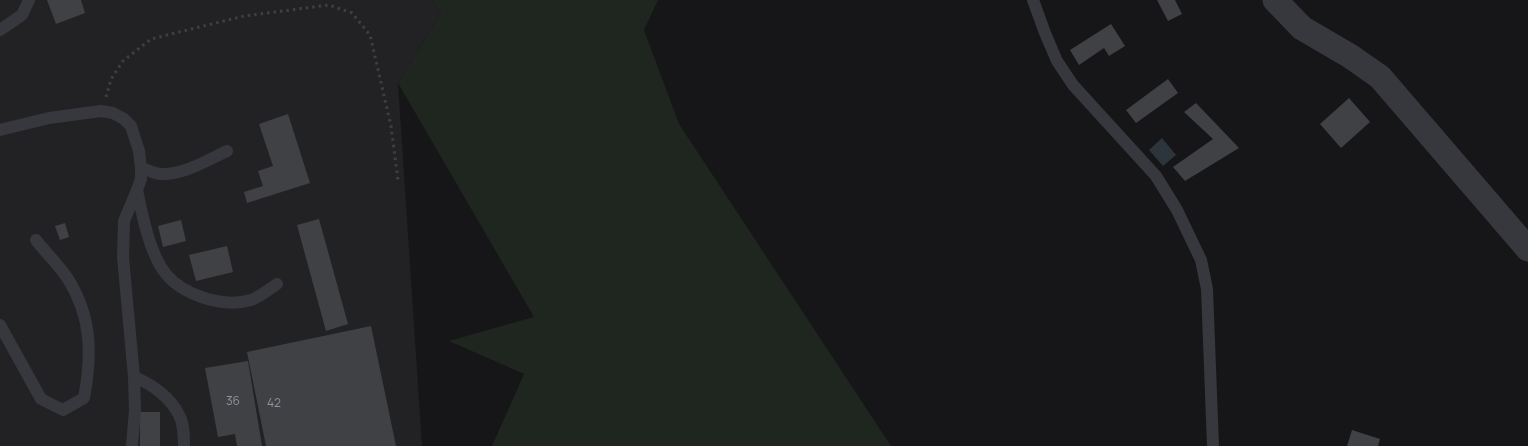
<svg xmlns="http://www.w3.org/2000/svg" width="1528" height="446" font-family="Manrope,sans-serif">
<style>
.built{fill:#222225}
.green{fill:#1e261f}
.water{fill:#2c353c}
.building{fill:#404145}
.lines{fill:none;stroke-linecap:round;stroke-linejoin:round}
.path{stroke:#3d3f44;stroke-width:3;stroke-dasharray:2.5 4;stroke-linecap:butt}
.service{stroke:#37383d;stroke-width:12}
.minor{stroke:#37383d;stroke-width:25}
.labels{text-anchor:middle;stroke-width:4.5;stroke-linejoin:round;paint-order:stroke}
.number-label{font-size:12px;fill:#8e929b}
</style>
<rect width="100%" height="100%" fill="#161618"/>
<polygon class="built" points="0,0 432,0 441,13 398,83 422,446 0,446"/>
<polygon class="green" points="432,0 658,0 644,30 679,124 891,446 492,446 524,374 449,341 534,317 398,83 441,13"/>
<polygon class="water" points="1162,138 1176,155 1163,166 1149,150"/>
<g class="building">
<polygon points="47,0 81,0 85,13 56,24"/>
<polygon points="1157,0 1175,0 1182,14 1168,21"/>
<polygon points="1111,24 1125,46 1109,56 1104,48 1079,65 1070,50"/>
<polygon points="1168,79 1178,93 1136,123 1126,110"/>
<polygon points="1349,98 1370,122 1341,148 1320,124"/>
<polygon points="1196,103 1239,148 1185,181 1173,167 1213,139 1184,112"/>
<polygon points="288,114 310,183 247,203 244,192 263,186 258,171 273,166 259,124"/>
<polygon points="319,219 348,324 326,331 297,225"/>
<polygon points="181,220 186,241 163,247 158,226"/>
<polygon points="65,223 69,237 60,240 55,226"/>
<polygon points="227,246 233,272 196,281 189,255"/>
<polygon points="371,326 396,446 266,446 247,352"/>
<polygon points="248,361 262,446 237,446 235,434 218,437 205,368"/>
<rect x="140" y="412" width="20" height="34"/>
<polygon points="1352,430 1380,439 1378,446 1347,446"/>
</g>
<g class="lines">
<polyline class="path" points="106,97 111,79 123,61 151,39 244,16 329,5 352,13 370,35 391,126 398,180"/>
<g class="service">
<polyline points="1033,0 1045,33 1057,61 1073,85 1156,176 1177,210 1201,260 1207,289 1213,446"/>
<polyline points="0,30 22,15 29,0"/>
<polyline points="0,130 49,118 101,111 113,113 124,119 131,126 139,151 141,168 141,179 137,190 124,221 123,257 134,377 135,410 132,446"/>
<path d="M141,168C147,170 153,173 160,174C183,175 206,161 227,151"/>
<path d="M137,190C142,214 150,255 166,274C184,296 224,308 251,300C260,297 269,289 277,284"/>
<path d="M0,325L41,399L63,410L84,398C92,355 92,317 68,279C59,265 46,253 36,240"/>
<path d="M134,377C152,384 171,398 179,415C184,424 184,436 184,446"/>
</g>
<polyline class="minor" points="1275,0 1302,28 1350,56 1380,77 1528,249"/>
</g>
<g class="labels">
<g class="number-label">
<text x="233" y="405">36</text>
<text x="274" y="407">42</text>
</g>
</g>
</svg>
